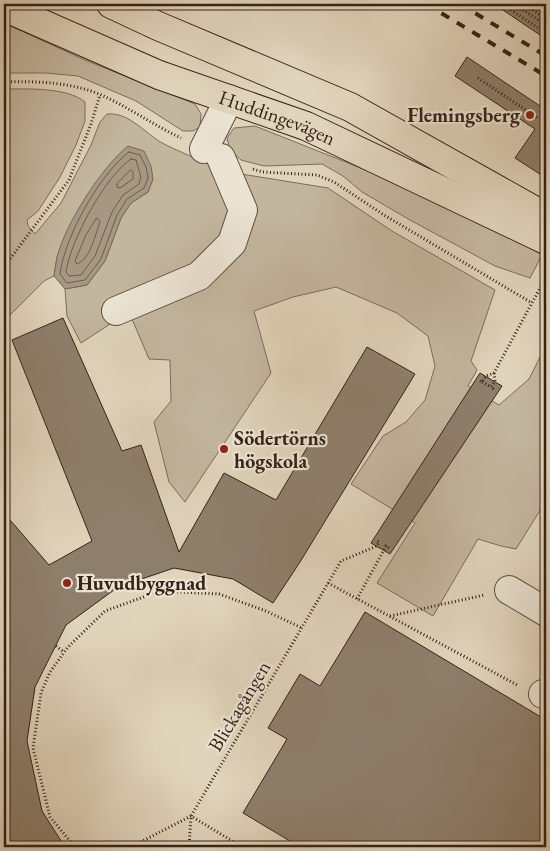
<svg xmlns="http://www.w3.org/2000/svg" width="550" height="851" font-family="'EB Garamond',serif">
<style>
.green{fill:#c3b69f;stroke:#7c6c5a}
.water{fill:#a69783;stroke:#796857}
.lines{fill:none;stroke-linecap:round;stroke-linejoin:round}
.shore{stroke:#6e5c4c;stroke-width:1}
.building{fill:#8e7f6c;stroke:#362216}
.minor-casing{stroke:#604e3f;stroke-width:30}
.major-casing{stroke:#362216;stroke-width:30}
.path{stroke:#362216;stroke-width:3;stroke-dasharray:1 2.5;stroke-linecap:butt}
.minor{stroke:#ebe3d3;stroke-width:28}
.major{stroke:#e0d4bb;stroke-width:28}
.rail{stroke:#362216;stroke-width:4;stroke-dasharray:9 9;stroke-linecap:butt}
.poi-dot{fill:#8f2418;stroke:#ebe3d3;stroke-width:2}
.labels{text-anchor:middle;stroke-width:4.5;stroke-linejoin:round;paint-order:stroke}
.poi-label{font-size:20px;font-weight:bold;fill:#362216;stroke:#ebe3d3;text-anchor:start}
.street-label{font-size:20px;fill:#362216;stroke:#ebe3d3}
</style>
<rect width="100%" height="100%" fill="#e0d4bb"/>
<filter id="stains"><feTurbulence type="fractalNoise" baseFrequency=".004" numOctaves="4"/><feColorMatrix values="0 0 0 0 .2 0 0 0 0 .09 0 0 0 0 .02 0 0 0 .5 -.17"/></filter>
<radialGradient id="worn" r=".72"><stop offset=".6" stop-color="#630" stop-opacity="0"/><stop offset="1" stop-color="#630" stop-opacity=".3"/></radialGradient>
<g class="green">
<polygon points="4,23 85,60 195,104 201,114 200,127 193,131 183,131 136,101 78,76 46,73 4,73"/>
<path d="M4,89C27,89 67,87 85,102V121L76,145L60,177L38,211L27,220L28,226L35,234L61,203L91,145L100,122L107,114C130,112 145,134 164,144C182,153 202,161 221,169L233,201L221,236L189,273L81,343L67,316L65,289L87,285L105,261L121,218L131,203L148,192L153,179L57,257L54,276L44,281L4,321Z"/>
<polygon points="255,126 411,188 483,221 542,255 530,278 495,266 410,220 362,192 343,176 322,164 264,166 241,160 230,150 227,138 234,128"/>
<polygon points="241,174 328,188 392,231 495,290 471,361 477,370 468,386 499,405 529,379 546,345 546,501 516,549 501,546 478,539 433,616 377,583 415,523 351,484 383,436 406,422 425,400 435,366 428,336 397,313 336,287 293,297 254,311 271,373 185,502 169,482 154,422 171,401 170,360 149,359 132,319 221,265"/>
</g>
<path class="water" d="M128,146L144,151L151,166L153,179L148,192L131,203L121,218L105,261L87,285L65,289L54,276C55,270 56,263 57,257C66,223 101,168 128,146Z"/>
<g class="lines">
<g class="shore">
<path d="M129,152L140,155L146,167L148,178L144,188L127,199L117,215L101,259L85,280L67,283L60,274C65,236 99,175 129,152Z"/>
<path d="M131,159L136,160L141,177L139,184L123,195L112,212L95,256L81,275L69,276L66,272C70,242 105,176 131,159Z"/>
<polygon points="131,170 133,172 133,179 120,188 117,187 117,184"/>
<path d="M97,218L100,222C95,235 91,258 77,264L75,261L86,235Z"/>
</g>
</g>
<g class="building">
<polygon points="494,4 535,4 546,11 546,39"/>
<polygon points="467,57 546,110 546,178 515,158 535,129 455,76"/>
<polygon points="63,318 122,451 141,445 179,552 224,473 276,500 367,347 415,374 300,562 273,603 233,579 174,568 118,587 66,625 35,687 27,741 42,811 65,847 4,847 4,513 49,565 92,541 12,340"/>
<polygon points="480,373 502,386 390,554 371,543"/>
<polygon points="365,612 546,720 546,847 300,847 243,813 287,739 268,728 300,674 320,686"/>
</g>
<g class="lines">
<g class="minor-casing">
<g id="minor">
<polyline points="204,149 229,99"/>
<polyline points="116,311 199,276 232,243 243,210 221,158"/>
<polyline points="509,590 546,612"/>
<polyline points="543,694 546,694"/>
</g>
</g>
<g class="major-casing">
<g id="major">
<polyline points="111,4 158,26 350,107 546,217"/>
<path id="s1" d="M4,7L159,75L306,126L546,240"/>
</g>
</g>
<g class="path">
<polyline points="502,4 546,33"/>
<polyline points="514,4 546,25"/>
<polyline points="524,4 546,19"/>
<polyline points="478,78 539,119"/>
<path d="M4,82C36,81 69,82 99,94C127,106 153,125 181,138"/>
<polyline points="253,169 262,172 317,175 334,182 384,215 532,303"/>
<polyline points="4,267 69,180 91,124 100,95"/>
<polyline points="494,373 495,381 491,387 495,390"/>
<polyline points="480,381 482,382 486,376 494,373 546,277"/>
<polyline points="482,382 491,387"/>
<polyline points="328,583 519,686"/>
<polyline points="357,599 386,546 390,549"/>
<polyline points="390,616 484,595"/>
<polyline points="56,646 64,652"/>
<polyline points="75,847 50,817 33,748 41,693 50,672 68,647 105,611 160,591 219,594 266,611 302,628"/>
<polyline points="131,847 191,816 242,847"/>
<polyline points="189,847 191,816 341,561 377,546 379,542 376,540"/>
</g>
<use href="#minor" class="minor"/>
<use href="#major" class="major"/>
<g class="rail">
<polyline points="426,4 546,76"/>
<polyline points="460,4 546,56"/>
</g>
</g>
<g class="poi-dot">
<circle cx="530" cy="115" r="5"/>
<circle cx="224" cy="449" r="5"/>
<circle cx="67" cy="583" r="5"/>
</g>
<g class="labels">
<g class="poi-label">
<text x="520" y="122" text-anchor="end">Flemingsberg</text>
<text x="234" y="445">Södertörns<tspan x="234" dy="23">högskola</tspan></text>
<text x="77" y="590">Huvudbyggnad</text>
</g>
<g class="street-label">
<text dy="7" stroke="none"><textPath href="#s1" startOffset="295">Huddingevägen</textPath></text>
<text transform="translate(239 706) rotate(-59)" y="7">Blickagången</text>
</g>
</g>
<rect width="550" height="851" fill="none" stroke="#e0d4bb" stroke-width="20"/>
<rect x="5" y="5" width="540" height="841" fill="none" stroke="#362216" stroke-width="2.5"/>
<rect x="10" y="10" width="530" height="831" fill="none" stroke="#362216"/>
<rect width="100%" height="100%" filter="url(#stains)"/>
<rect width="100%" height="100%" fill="url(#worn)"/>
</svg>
